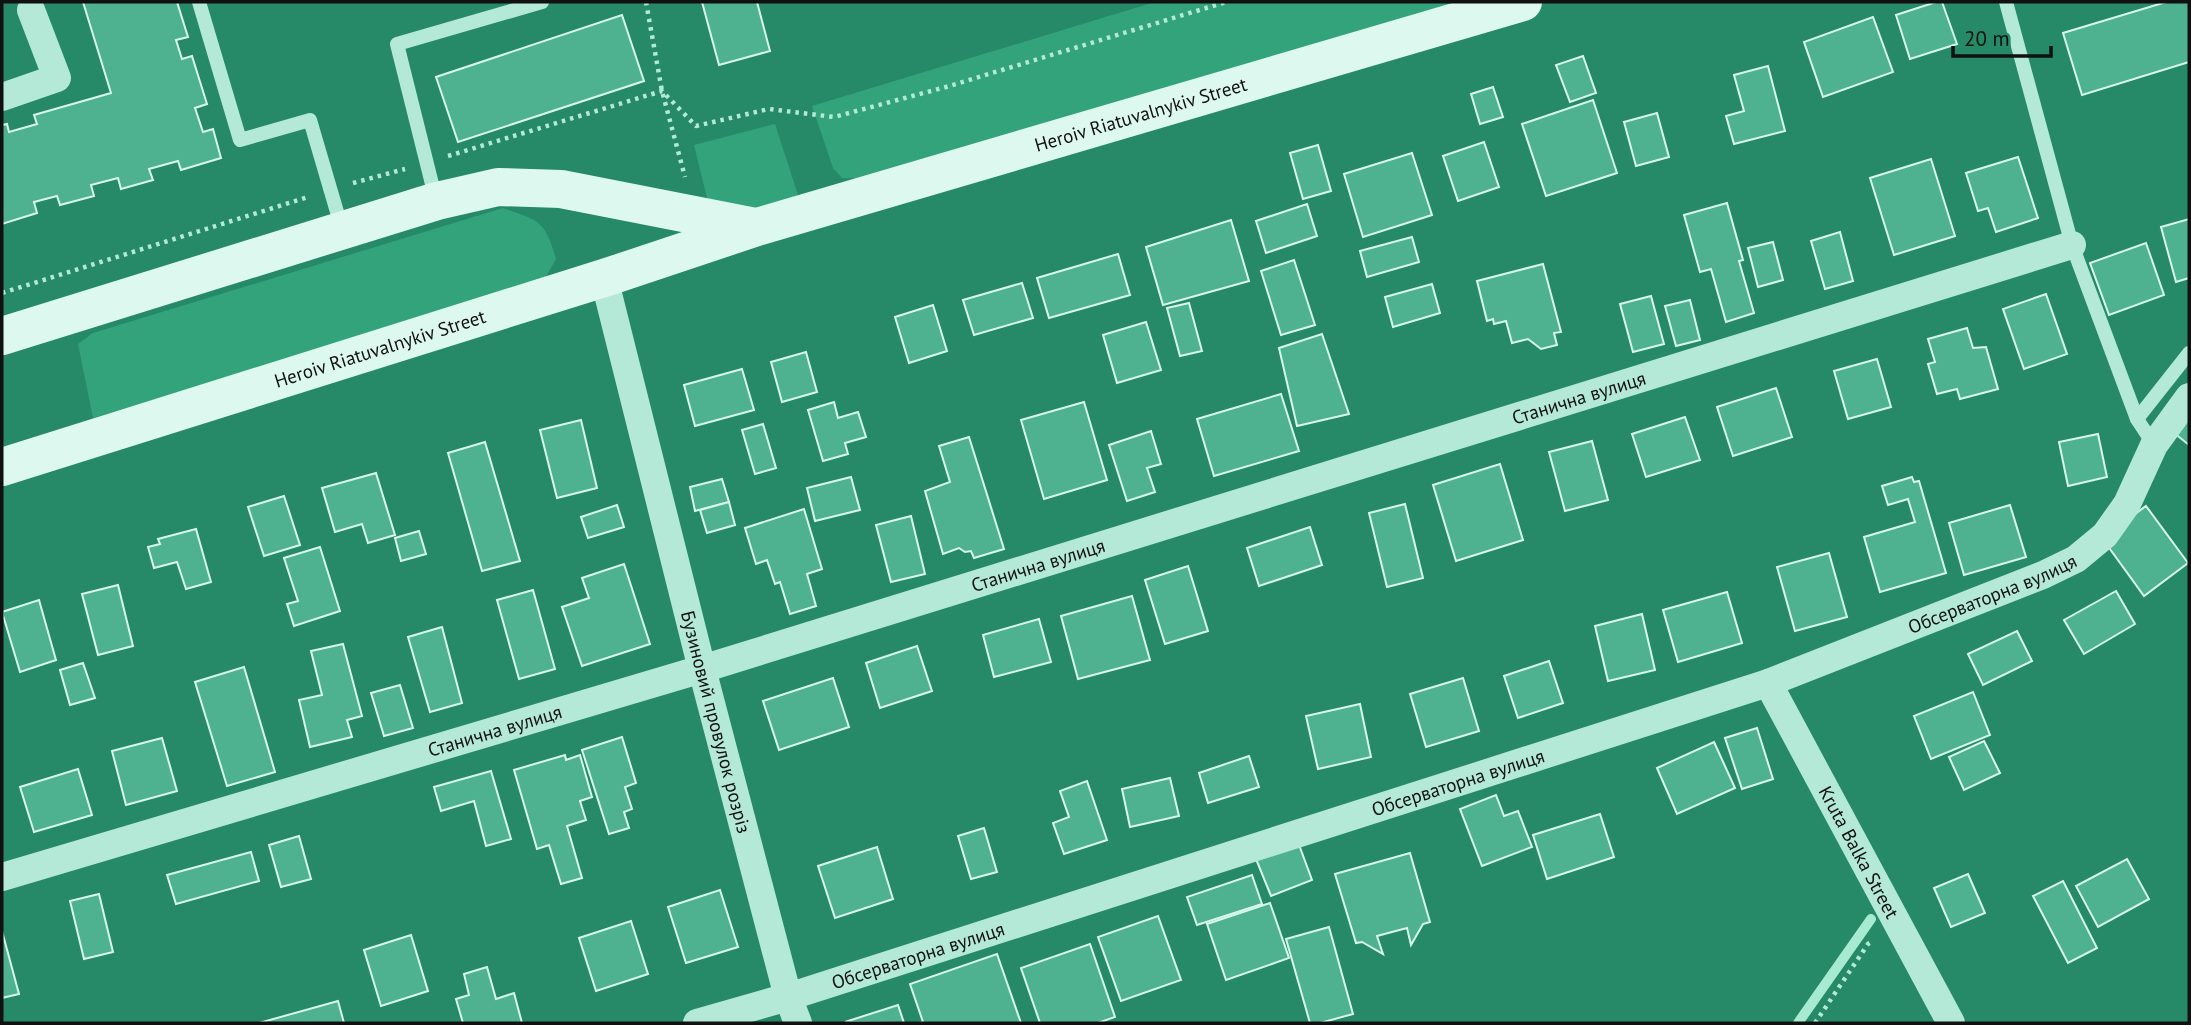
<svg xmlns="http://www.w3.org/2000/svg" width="2191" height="1025" font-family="'PT Sans',sans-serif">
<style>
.green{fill:#33a37c}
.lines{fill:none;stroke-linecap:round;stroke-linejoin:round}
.stream{stroke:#a7ead2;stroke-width:10}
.building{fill:#4eb18f;stroke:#d7f7ec;stroke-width:2}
.path{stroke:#b3e9d6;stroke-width:4.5;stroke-dasharray:3.5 5;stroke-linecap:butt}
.lane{stroke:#b3e9d6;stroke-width:14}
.street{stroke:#b3e9d6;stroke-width:28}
.secondary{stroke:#ddf8ef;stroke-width:38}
.labels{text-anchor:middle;stroke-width:6;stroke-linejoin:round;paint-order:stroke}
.street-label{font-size:19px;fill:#111;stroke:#268968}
</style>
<rect width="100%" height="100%" fill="#268968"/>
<g class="green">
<polygon points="1155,2 1461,2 873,179 842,178 833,168 812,106"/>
<polygon points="775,124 798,195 752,213 709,206 694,145"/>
<path d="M503,208C540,221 545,220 556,259L543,282L93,418L78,344L93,333Z"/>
</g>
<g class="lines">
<polyline class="stream" points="1798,1023 1871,919"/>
</g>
<g class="building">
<polygon points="83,2 177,2 188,37 176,40 182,59 192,56 207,104 195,108 203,132 213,129 221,158 181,170 178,161 149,169 153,180 121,189 118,178 91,185 94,196 60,205 57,196 34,202 37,213 2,224 2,125 7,124 9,132 37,124 34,115 111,93"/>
<polygon points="702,2 757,2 770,51 719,65"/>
<polygon points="1936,2 1942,2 1957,44 1910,59 1896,15"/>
<polygon points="2166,2 2189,2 2189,62 2082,95 2063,33"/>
<polygon points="622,15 644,81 458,142 436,77"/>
<polygon points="1873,17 1893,72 1823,97 1804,42"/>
<polygon points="1583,56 1596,93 1570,102 1556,65"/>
<polygon points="1768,66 1785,131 1734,144 1726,116 1744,111 1734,75"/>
<polygon points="1493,87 1503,117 1480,124 1471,94"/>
<polygon points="1593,100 1617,173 1546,196 1522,124"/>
<polygon points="1657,113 1669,157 1636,166 1624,122"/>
<polygon points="1484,142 1499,187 1458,201 1443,156"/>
<polygon points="1318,145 1331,191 1303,199 1290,153"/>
<polygon points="1412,153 1432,215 1363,237 1344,174"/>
<polygon points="2018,157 2038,218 1996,232 1988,208 1978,211 1966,173"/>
<polygon points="1931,159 1955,236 1894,255 1870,178"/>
<polygon points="1727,203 1743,260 1739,261 1754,313 1726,322 1711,269 1700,272 1684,215"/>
<polygon points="1307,204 1317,236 1266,253 1256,221"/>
<polygon points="2189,219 2189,278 2176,282 2161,227"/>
<polygon points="1231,220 1249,281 1163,305 1146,247"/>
<polygon points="1840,232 1853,281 1825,289 1811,241"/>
<polygon points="1412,237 1419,262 1367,277 1360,251"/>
<polygon points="1773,242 1783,280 1758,287 1748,248"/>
<polygon points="2146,243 2164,295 2109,315 2090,263"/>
<polygon points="1118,254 1130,295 1049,318 1037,278"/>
<polygon points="1294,260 1315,325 1281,335 1261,271"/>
<polygon points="1543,264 1561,332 1554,333 1557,345 1541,349 1528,339 1512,343 1506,321 1494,324 1493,319 1487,321 1477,281"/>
<polygon points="1022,283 1033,318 974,335 963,300"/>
<polygon points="1432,284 1440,313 1393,327 1385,297"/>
<polygon points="2046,294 2067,354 2024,369 2003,309"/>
<polygon points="1651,296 1664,344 1633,352 1620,304"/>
<polygon points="1690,300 1700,340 1676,346 1665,306"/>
<polygon points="1189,303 1202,351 1180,356 1167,308"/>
<polygon points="933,305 947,351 909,363 895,317"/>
<polygon points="1146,322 1161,370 1117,383 1103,335"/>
<polygon points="1967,328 1973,348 1986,347 1998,389 1960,399 1957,389 1937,394 1928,364 1935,362 1928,339"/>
<polygon points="1322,334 1349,414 1297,426 1279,348"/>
<polygon points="806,352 817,392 782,402 771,362"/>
<polygon points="1877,359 1891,407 1848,419 1834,371"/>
<polygon points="742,369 754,410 695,426 684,385"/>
<polygon points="1776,388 1792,437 1733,456 1717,407"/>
<polygon points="1281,394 1299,451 1214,476 1197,419"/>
<polygon points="834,402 838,418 858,412 866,437 845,443 848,454 823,461 808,410"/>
<polygon points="1084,402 1107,480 1044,499 1021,420"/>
<polygon points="2189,407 2189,445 2169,429"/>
<polygon points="1685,417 1700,460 1646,477 1632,434"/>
<polygon points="581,420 597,488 557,498 540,430"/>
<polygon points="763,424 776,468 755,474 742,430"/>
<polygon points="1151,431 1161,464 1147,468 1155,492 1127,501 1109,445"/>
<polygon points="2098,434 2107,477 2068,486 2059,442"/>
<polygon points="969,437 1004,549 974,558 971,551 965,552 959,548 943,554 925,491 950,482 939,446"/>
<polygon points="1592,441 1608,500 1565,511 1549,452"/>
<polygon points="485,442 520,561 482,571 448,453"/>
<polygon points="1500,464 1523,540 1456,561 1433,485"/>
<polygon points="376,473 395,535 368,543 362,524 335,532 322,488"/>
<polygon points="851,477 860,510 815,521 807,488"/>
<polygon points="1912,477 1914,482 1919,481 1946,573 1880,592 1864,537 1915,522 1908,499 1888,505 1882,486"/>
<polygon points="722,479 729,502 695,511 690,487"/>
<polygon points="284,496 300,545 264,556 248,507"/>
<polygon points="729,502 735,525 707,533 700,510"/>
<polygon points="1405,504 1423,578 1387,587 1369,513"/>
<polygon points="617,505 624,527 588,538 581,517"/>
<polygon points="2010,505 2026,557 1964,575 1949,523"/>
<polygon points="2146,506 2188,563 2144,596 2102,538"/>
<polygon points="804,509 822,569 807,574 816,606 790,614 780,582 775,584 767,560 756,564 745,528"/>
<polygon points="911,516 925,574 891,582 876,525"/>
<polygon points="1310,527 1322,565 1259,586 1247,548"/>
<polygon points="196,529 211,582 186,589 177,562 154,568 148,547 160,544 158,539"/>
<polygon points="419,531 426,554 401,561 395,538"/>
<polygon points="320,547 340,611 294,626 287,604 298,601 284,558"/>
<polygon points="1829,553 1847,617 1795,631 1777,567"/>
<polygon points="624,564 650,644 582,666 562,607 589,598 582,578"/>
<polygon points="1188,566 1208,631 1165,644 1145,580"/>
<polygon points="118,585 133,646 98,655 82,594"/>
<polygon points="533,590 555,669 519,679 497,600"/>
<polygon points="2116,591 2135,624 2084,654 2064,620"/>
<polygon points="1727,592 1742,643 1678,662 1663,610"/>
<polygon points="1132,596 1150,660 1078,679 1061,616"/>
<polygon points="39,600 56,660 20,672 2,612"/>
<polygon points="1642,614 1655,670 1608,681 1595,626"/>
<polygon points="1039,619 1051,662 994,677 983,635"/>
<polygon points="442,627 462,703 430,712 408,637"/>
<polygon points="2017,631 2032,661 1983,685 1968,654"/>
<polygon points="343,644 362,716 347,720 352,737 310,747 299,700 322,695 311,651"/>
<polygon points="917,646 932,691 880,708 866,663"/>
<polygon points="1549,661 1563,703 1518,718 1504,676"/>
<polygon points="83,663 95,698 70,705 60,670"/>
<polygon points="244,667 275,772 227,786 195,682"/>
<polygon points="833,678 849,727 779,750 763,701"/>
<polygon points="1463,678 1479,731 1426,747 1410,694"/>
<polygon points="400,685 413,728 384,736 371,693"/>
<polygon points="1973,692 1990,735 1931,759 1914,716"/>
<polygon points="1360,704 1371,757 1318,769 1306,716"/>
<polygon points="1757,728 1773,779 1742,789 1725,738"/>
<polygon points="622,737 636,783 625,787 632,809 624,812 629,828 609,834 582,750"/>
<polygon points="162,738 177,791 126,805 112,751"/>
<polygon points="1984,741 2000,773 1964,790 1949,757"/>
<polygon points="1714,742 1735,788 1677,814 1657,768"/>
<polygon points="565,755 566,760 580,755 592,797 580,801 586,820 567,826 582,878 561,884 549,845 537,849 514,770"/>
<polygon points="1249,756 1259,787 1208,803 1199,773"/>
<polygon points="78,769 92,815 34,832 20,787"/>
<polygon points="491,771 511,839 486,846 474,801 441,811 434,787"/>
<polygon points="1170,778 1179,816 1130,827 1122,789"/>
<polygon points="1087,781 1107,840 1064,854 1053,823 1069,817 1060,791"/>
<polygon points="1496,795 1504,816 1518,811 1532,847 1482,866 1460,809"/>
<polygon points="1600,814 1614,857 1547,879 1533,835"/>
<polygon points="984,828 997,872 971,879 958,836"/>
<polygon points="299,836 311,879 281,887 269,845"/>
<polygon points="1298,842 1312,880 1271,896 1256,859"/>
<polygon points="877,847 893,899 835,918 818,866"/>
<polygon points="251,852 259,881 176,904 167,875"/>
<polygon points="1410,853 1430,922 1423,924 1411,945 1407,928 1377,936 1383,954 1362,942 1356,943 1335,874"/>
<polygon points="2127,859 2149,899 2098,927 2076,886"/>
<polygon points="1968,874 1985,913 1951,927 1934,888"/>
<polygon points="1252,875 1262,904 1197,925 1187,897"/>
<polygon points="2063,881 2097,948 2068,963 2033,896"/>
<polygon points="720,890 738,947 686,963 668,907"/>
<polygon points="99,894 113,952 84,959 70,901"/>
<polygon points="1270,903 1289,958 1226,980 1207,924"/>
<polygon points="1158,916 1181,980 1121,1001 1098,937"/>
<polygon points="631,921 648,974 596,991 579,938"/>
<polygon points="1329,927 1353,1014 1320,1023 1310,1023 1286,939"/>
<polygon points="2,931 19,994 2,998"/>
<polygon points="411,935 428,991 381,1006 364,950"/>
<polygon points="1090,944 1115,1017 1098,1023 1040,1023 1021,968"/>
<polygon points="997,954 1021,1023 919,1023 923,1022 910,984"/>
<polygon points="487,967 496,999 514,993 522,1023 463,1023 456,999 469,995 464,974"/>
<polygon points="338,1001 344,1023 259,1023"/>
<polygon points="898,1005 904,1023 845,1022"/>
</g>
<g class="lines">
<g class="path">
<polyline points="646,2 662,91 685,177"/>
<polyline points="448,156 662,91 696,126 769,109 834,117 946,87 1226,2"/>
<polyline points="353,183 405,169"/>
<polyline points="2,293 308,197"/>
<polyline points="1815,1023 1868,944 1873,941"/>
</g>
<g class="lane">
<polyline points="199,2 240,140 310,120 342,229"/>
<polyline points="2006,2 2072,245 2137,419 2154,445"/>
<polyline points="436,200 397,44 542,2"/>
<polyline points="2137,419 2189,353"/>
</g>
<g class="street">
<polyline points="2,97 57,78 31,10"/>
<path id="s1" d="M604,278L702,669L788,997L798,1023"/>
<path id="s2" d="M1768,683L1951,1023"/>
<path id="s3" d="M2,877L702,669L2072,245"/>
<path id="s4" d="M697,1023L788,997L1768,683L2043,575L2076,559L2105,535L2127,504L2154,445L2189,397"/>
</g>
<g class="secondary">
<polyline points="2,336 437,201 498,187 561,189 755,227"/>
<path id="s5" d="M2,467L604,278L757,227L1523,2"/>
</g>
</g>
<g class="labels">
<g class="street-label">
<text dy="7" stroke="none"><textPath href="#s5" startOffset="1192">Heroiv Riatuvalnykiv Street</textPath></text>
<text dy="7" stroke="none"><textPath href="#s5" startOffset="396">Heroiv Riatuvalnykiv Street</textPath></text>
<text dy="7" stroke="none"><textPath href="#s3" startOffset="1648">Станична вулиця</textPath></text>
<text dy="7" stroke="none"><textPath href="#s3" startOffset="1082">Станична вулиця</textPath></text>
<text dy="7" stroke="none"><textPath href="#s4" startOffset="1365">Обсерваторна вулиця</textPath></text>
<text dy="7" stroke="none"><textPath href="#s1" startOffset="458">Бузиновий провулок розріз</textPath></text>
<text dy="7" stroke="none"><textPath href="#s3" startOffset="514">Станична вулиця</textPath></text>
<text dy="7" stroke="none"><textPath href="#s4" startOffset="798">Обсерваторна вулиця</textPath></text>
<text dy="7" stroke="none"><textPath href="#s2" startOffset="192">Kruta Balka Street</textPath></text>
<text dy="7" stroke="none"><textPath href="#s4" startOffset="231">Обсерваторна вулиця</textPath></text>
</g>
</g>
<rect width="2191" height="1025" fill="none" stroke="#111111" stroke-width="7"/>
<path d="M1953 46v10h98v-10" fill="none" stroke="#111111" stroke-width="3.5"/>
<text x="1964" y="46" font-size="21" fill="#111111" stroke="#268968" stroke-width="5" paint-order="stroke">20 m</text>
</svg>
